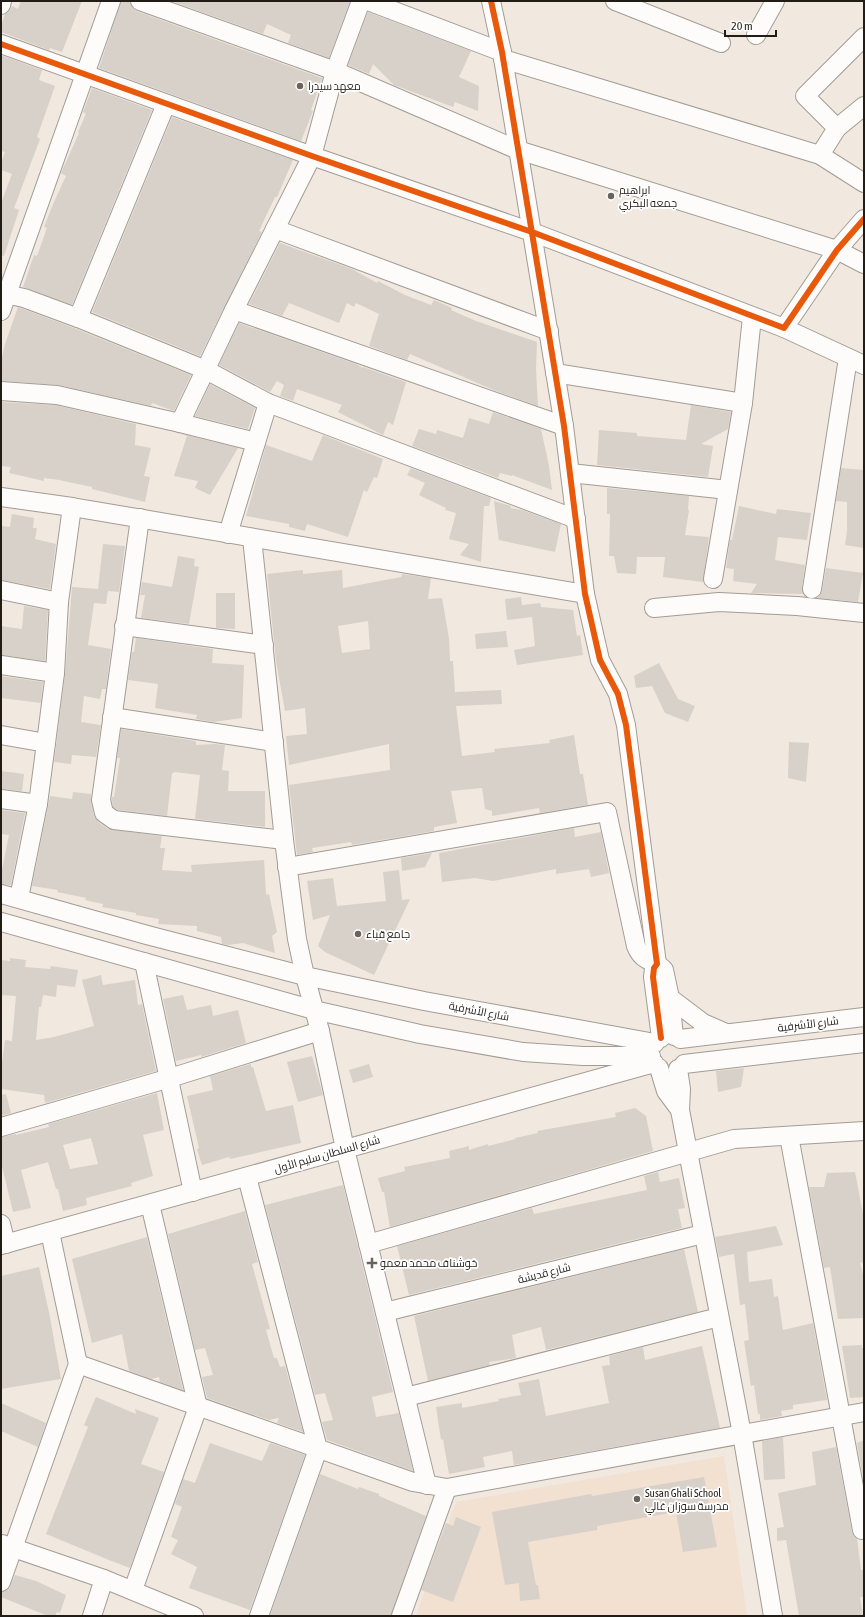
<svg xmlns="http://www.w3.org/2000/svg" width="865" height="1617" font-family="'Asap Condensed',Cairo,sans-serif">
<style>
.built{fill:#f2e0d0}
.building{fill:#d8d1ca;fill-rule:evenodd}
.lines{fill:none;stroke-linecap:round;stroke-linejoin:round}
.minor-casing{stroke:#a39c95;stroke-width:20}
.minor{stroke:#fdfcfa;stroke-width:18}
.cycleway-casing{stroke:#fff;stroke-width:8}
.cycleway{stroke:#e8590c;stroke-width:6}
.poi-dot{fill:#6a635c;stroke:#fff;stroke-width:1.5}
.labels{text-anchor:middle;stroke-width:3.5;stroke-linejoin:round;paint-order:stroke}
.poi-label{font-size:11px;fill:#221c16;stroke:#fff;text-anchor:start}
.street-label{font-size:11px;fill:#221c16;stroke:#fff}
</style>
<rect width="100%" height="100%" fill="#f1e8df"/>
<polygon class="built" points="724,1456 747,1616 416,1616 456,1502"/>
<g class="building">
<polygon points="21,1 82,1 62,52 50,48 49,50 1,32 1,26 5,14 9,12 12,6 18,9"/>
<polygon points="121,1 130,1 132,7 136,11 322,78 311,110 313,111 301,141 99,68"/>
<polygon points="171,1 350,1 329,58 288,43 291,35 267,24 263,34"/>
<polygon points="368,12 471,51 459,77 479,86 478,111 455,102 453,107 394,85 373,64 369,74 348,65"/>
<polygon points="1,55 42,70 39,80 55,86 37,137 40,139 14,208 19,210 4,256 1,255 1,203 12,174 1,170 1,163 5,152 1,151"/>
<polygon points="92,88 152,110 72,305 23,287 34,255 37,256 47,228 44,227 53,204 66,176 61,173 79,133 78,132 86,114 83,112"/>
<polygon points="172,117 293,160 277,197 275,197 259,231 262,232 200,356 92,312"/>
<polygon points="280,243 352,269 377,283 378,281 405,295 431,305 434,300 452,308 451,310 476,321 537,342 536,369 538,406 496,391 410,354 407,360 369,346 379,314 356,303 354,307 347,303 339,323 289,303 282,316 249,304"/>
<polygon points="18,307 74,328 191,375 174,411 152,403 151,406 59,385 1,381 1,362 5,344"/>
<polygon points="239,323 356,364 363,368 363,367 406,382 393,425 388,422 383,435 338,412 342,405 297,389 293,401 280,396 284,385 277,381 270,392 219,365"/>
<polygon points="210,384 255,408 248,429 195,416"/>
<polygon points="1,402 55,405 136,424 135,445 151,448 144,476 150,477 145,502 92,489 92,487 59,480 44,478 44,481 9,473 11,467 1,466"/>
<polygon points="691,405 731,412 728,429 701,444 713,446 708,477 597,465 599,430 637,433 637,436 686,440"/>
<polygon points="493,412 541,429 549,466 552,490 512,475 512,476 500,473 498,478 412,446 419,429 436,434 437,430 463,438 469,418 489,424"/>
<polygon points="174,432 238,448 210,495 195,488 198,481 174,476 187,436"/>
<polygon points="323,435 383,459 377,478 374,477 367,492 364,490 348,537 307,524 305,531 289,527 289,524 246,516 266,445 312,461"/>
<polygon points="411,468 491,498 489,506 484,506 481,562 460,555 469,544 449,539 456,513 445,510 446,508 419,495 425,483 407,475"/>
<polygon points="841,468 864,470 864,548 845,545 847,531 847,502 836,501"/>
<polygon points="607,488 689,496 688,510 689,510 685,535 709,537 703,582 663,577 665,557 637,557 636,574 617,573 614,556 609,556 610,514 607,514"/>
<polygon points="494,501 511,506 510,508 522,510 561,524 555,552 499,540 499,542"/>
<polygon points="739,506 776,514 777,509 811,513 807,540 778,537 775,560 805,565 802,587 803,594 751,593 757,584 733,581 734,569 726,568 730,540 732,540"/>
<polygon points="12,514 34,518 33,528 37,528 35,539 56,544 50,589 1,580 2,526 10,527"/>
<polygon points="103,544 125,546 119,592 108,591 106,604 94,603 88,645 111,649 106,689 102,689 100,699 84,696 81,722 101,725 96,757 72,755 71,764 54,762 65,674 72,587 98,589"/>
<polygon points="178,556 195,559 194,566 199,567 189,624 141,618 145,595 140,595 142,582 172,587"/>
<polygon points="826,568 863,573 858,602 818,598 822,591"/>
<path d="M303,570V574L342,570L343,588L401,577L402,574L431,578L428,599L442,598L449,638L450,661H453L455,692L501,690L502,704L456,706L462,756L495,752L494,749L550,743L549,740L574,735L580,774H583L588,805L540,813L539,808L492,816V811L485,809L482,788L451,791L457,823L434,827V831L352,845L351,842L312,848L313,852L297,855L289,785L390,770L389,744L289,765L286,736L307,734L305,708L285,711L276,661L267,574ZM368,621L370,649L342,653L338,626Z"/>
<polygon points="216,593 235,593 235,629 216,628"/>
<polygon points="521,597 522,605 540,603 541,607 573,610 577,636 580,635 583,655 517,665 514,650 535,646 532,617 507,620 505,599"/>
<polygon points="24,606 48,610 45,661 1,655 1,626 22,629"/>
<polygon points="506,631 508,647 476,649 475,634"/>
<polygon points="136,638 213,649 212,663 244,665 242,718 213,722 196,719 197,715 155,708 158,684 128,680 132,652 134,652"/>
<polygon points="659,663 678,699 695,706 688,722 665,713 652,686 636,688 634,676"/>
<polygon points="1,676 43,682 41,703 1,698"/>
<polygon points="121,729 196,741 196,745 215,744 225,745 222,770 229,771 228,791 265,791 265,827 195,819 200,775 174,772 174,773 172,773 167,816 118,810 113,807 112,800 112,797 114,797 120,758 117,758"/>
<polygon points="789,742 809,743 806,782 788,778"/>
<polygon points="1,771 24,774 22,791 1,789"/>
<polygon points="73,792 91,794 91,802 94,816 98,822 108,829 162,836 160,848 165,848 162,870 192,872 191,865 264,860 266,895 269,894 277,932 272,936 275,953 243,943 228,945 222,944 221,937 197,931 197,926 158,924 159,919 136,915 136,913 102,907 103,904 85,900 86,898 57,892 58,890 32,886 50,796 72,799"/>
<polygon points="1,810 25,813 11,885 1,884 1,874 9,835 1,834"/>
<polygon points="574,828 575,837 601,832 609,873 591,877 589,869 556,874 556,869 493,881 475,878 442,882 439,853"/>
<polygon points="432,853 425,867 402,871 401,858"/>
<polygon points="399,870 402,900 410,899 374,975 325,952 318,946 330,915 313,920 307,881 333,878 337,906 386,901 383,872"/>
<polygon points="10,958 26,960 25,967 50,969 51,966 78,970 75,987 57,985 56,997 43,995 41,1007 39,1007 36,1040 54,1037 94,1026 82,980 101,975 103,985 135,980 138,1005 142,1004 156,1071 45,1103 44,1095 1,1089 1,1071 5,1040 12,1041 16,996 1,995 1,960 10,961"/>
<polygon points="183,995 187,1010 211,1005 213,1016 238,1010 246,1043 201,1057 201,1055 176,1061 163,999"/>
<polygon points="312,1056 323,1095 298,1102 287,1062"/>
<polygon points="251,1064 251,1067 253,1067 266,1111 293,1105 301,1143 230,1159 229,1157 202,1165 197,1149 199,1148 187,1096 213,1090 210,1076"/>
<polygon points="369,1064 373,1077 353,1083 349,1070"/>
<polygon points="744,1068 741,1087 718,1092 716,1071"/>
<path d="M157,1093L164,1130L143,1135L153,1176L131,1183L132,1186L86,1198L87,1205L63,1211L58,1189H56L48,1162L21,1170L31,1208L13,1212L1,1162V1137L16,1134V1135L49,1127L48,1124ZM91,1138L98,1164L70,1169L63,1145Z"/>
<polygon points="6,1094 11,1113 1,1116 1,1095"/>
<polygon points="635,1108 646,1116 653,1151 390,1227 384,1192 382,1192 378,1178 405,1171 404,1167 450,1158 449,1151 469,1146 469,1150 488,1144 488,1146 516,1139 515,1138 538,1133 537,1131 616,1117 615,1113"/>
<polygon points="658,1172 660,1182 679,1178 685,1208 678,1209 682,1228 409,1295 397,1246 532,1208 534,1214 647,1190 644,1176"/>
<polygon points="855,1172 864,1219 864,1262 860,1263 864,1278 864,1318 838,1319 830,1267 824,1268 809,1187 824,1187 827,1173"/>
<polygon points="343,1185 393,1392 372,1397 376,1417 399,1413 413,1471 327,1440 322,1422 333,1420 325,1393 315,1395 265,1205"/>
<polygon points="245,1211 258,1262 252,1264 270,1329 266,1330 274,1358 277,1358 280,1367 285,1366 303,1432 277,1423 279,1418 269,1420 207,1398 202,1377 213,1375 205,1348 195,1350 168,1234"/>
<polygon points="776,1226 783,1245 747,1252 749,1282 772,1279 774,1297 778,1296 783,1330 813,1323 827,1400 793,1405 793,1409 781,1411 782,1416 760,1420 760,1414 758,1414 754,1385 751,1386 744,1341 749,1340 745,1304 740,1305 734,1254 719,1257 715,1237"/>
<polygon points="147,1237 183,1390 160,1382 159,1377 151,1379 129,1371 122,1334 92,1343 72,1259"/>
<polygon points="684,1249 698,1312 546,1350 541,1327 512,1335 516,1358 489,1362 490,1365 428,1381 414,1316"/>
<polygon points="39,1267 49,1312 61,1379 1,1389 1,1276"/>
<polygon points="862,1345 862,1348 864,1348 864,1397 850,1398 842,1346"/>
<polygon points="702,1346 720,1428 514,1465 512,1451 483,1457 485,1467 449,1474 443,1439 441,1440 436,1407 462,1403 462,1408 499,1401 498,1399 521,1395 518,1383 539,1379 546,1416 609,1403 602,1366 610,1365 609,1356 643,1347 645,1360"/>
<polygon points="96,1397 136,1414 135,1409 159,1418 141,1464 164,1472 130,1568 109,1560 46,1534 88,1427 84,1425"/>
<polygon points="1,1403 46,1423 38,1447 1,1431"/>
<polygon points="783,1437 785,1479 764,1480 762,1441"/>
<polygon points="864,1440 864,1483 857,1443"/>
<polygon points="210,1443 262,1461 270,1443 305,1455 250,1610 189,1588 197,1567 171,1554 178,1540 171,1537 182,1507 175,1504 183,1479 195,1483"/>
<polygon points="836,1447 852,1532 857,1539 861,1570 864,1570 864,1597 860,1597 863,1616 799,1616 786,1540 777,1541 777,1528 784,1527 778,1493 816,1485 812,1452"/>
<polygon points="320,1474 358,1489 359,1487 379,1494 379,1496 426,1516 391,1616 270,1616"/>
<polygon points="704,1477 717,1547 683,1552 676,1512 597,1526 597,1530 528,1542 536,1585 538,1585 540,1599 520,1601 519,1583 505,1585 492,1512 591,1494 592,1496"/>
<polygon points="456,1517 481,1527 453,1602 421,1590 446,1523 453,1526"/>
<polygon points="15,1575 36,1581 66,1595 60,1613 57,1612 55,1616 48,1616 1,1597 1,1592 8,1590"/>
</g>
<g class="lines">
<g class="minor-casing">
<g id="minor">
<polyline points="140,1 335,71 518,150 837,250 864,264"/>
<polyline points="368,1 502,52"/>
<polyline points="491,1 502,52 564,426 585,594 600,660 618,694 626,725 657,964 654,968 653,977 661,1038"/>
<polyline points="615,1 721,43"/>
<polyline points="1,5 2,1"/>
<polyline points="756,35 775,1"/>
<polyline points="1,44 312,156 532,232 784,328 837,250 864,219"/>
<polyline points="503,59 820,155 864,183"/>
<polyline points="837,128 864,106"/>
<polyline points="820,155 837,128 805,96 864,37"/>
<polyline points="275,229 549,331"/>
<polyline points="1,293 24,298 78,318 206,370 268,403 576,519"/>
<polyline points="234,310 564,426"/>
<polyline points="1,311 111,1"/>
<polyline points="78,318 166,104"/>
<polyline points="784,328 864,365"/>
<polyline points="555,373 743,403"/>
<polyline points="1,391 57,395 180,423 256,442"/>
<polyline points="180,423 234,310 312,156 335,71 361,1"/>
<polyline points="570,473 728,490"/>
<polyline points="1,497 72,507 585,594"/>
<polyline points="140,518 101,800 104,813 114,820 284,840"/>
<polyline points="228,534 268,403"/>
<polyline points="252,538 284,840 297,939 305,976 320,1031 345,1149 427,1485"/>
<polyline points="713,579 743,403 752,317"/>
<polyline points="812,589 848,358"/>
<polyline points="1,590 59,602"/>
<polyline points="654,608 719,602 797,606 864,613"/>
<polyline points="124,626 264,645"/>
<polyline points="1,665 55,673"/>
<polyline points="112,717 274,742"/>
<polyline points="1,735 46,743"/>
<polyline points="1,799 38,804"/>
<path d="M287,867L607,812L636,946C644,965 654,958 664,970L670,998L674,1036"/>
<polyline points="1,894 147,935 305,976 424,1001 655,1043"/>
<polyline points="19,898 38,804 46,743 55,673 59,602 72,507"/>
<polyline points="1,922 314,1010 420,1034 523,1052 583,1056 651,1056"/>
<polyline points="144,962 193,1192"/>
<polyline points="670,998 703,1023 726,1033"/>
<polyline points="680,1039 864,1017"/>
<polyline points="684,1064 864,1043"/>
<polyline points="659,1068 666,1091 680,1110"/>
<polyline points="678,1069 681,1089 680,1110 742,1434 773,1616"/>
<polyline points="1,1127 170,1078 320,1031"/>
<polyline points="789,1136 862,1530"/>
<polyline points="247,1177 318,1449 259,1616"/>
<polyline points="1,1224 6,1244"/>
<polyline points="368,1244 734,1139 864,1131"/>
<polyline points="1,1245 654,1063"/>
<polyline points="385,1312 703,1234"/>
<polyline points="78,1364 413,1482 447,1488 864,1412"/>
<polyline points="406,1397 719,1317"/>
<polyline points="2,1544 104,1579 194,1616"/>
<polyline points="1,1582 78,1364 50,1232"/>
<polyline points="133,1590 198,1407 150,1204"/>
<polyline points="92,1616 104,1579"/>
<polyline points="401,1616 447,1488"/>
</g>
</g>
<use href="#minor" class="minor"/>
<g class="cycleway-casing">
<g id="cycleway">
<polyline points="491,1 502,52 564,426 585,594 600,660 618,694 626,725 657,964 654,968 653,977 661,1038"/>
<polyline points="1,44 312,156 532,232 784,328 837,250 864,219"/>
</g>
</g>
<use href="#cycleway" class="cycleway"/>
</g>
<g class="poi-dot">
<circle cx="300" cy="86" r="4"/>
<circle cx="611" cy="196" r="4"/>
<circle cx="358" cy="934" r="4"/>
<path d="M370 1257h4v4h4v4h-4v4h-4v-4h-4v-4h4z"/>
<circle cx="637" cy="1499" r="4"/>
</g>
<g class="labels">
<g class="poi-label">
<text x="308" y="90">معهد سيدرا</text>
<text x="619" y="194">ابراهيم<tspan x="619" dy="13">جمعه البكري</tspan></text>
<text x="366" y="938">جامع قباء</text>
<text x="380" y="1267">خوشناف محمد معمو</text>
<text x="645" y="1497">Susan Ghali School<tspan x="645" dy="13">مدرسة سوزان غالي</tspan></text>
</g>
<g class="street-label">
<text transform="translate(479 1011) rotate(11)" y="4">شارع الأشرفية</text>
<text transform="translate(808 1024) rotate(-7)" y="4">شارع الأشرفية</text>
<text transform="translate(327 1154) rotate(-16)" y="4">شارع السلطان سليم الأول</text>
<text transform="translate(544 1273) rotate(-14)" y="4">شارع قديشة</text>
</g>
</g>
<rect width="865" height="1617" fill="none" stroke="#221c16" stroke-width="4"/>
<path d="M725 30v6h51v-6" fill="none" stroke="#221c16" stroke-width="2"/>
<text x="731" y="30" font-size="12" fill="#221c16" stroke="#ffffff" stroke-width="3" paint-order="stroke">20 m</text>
</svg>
